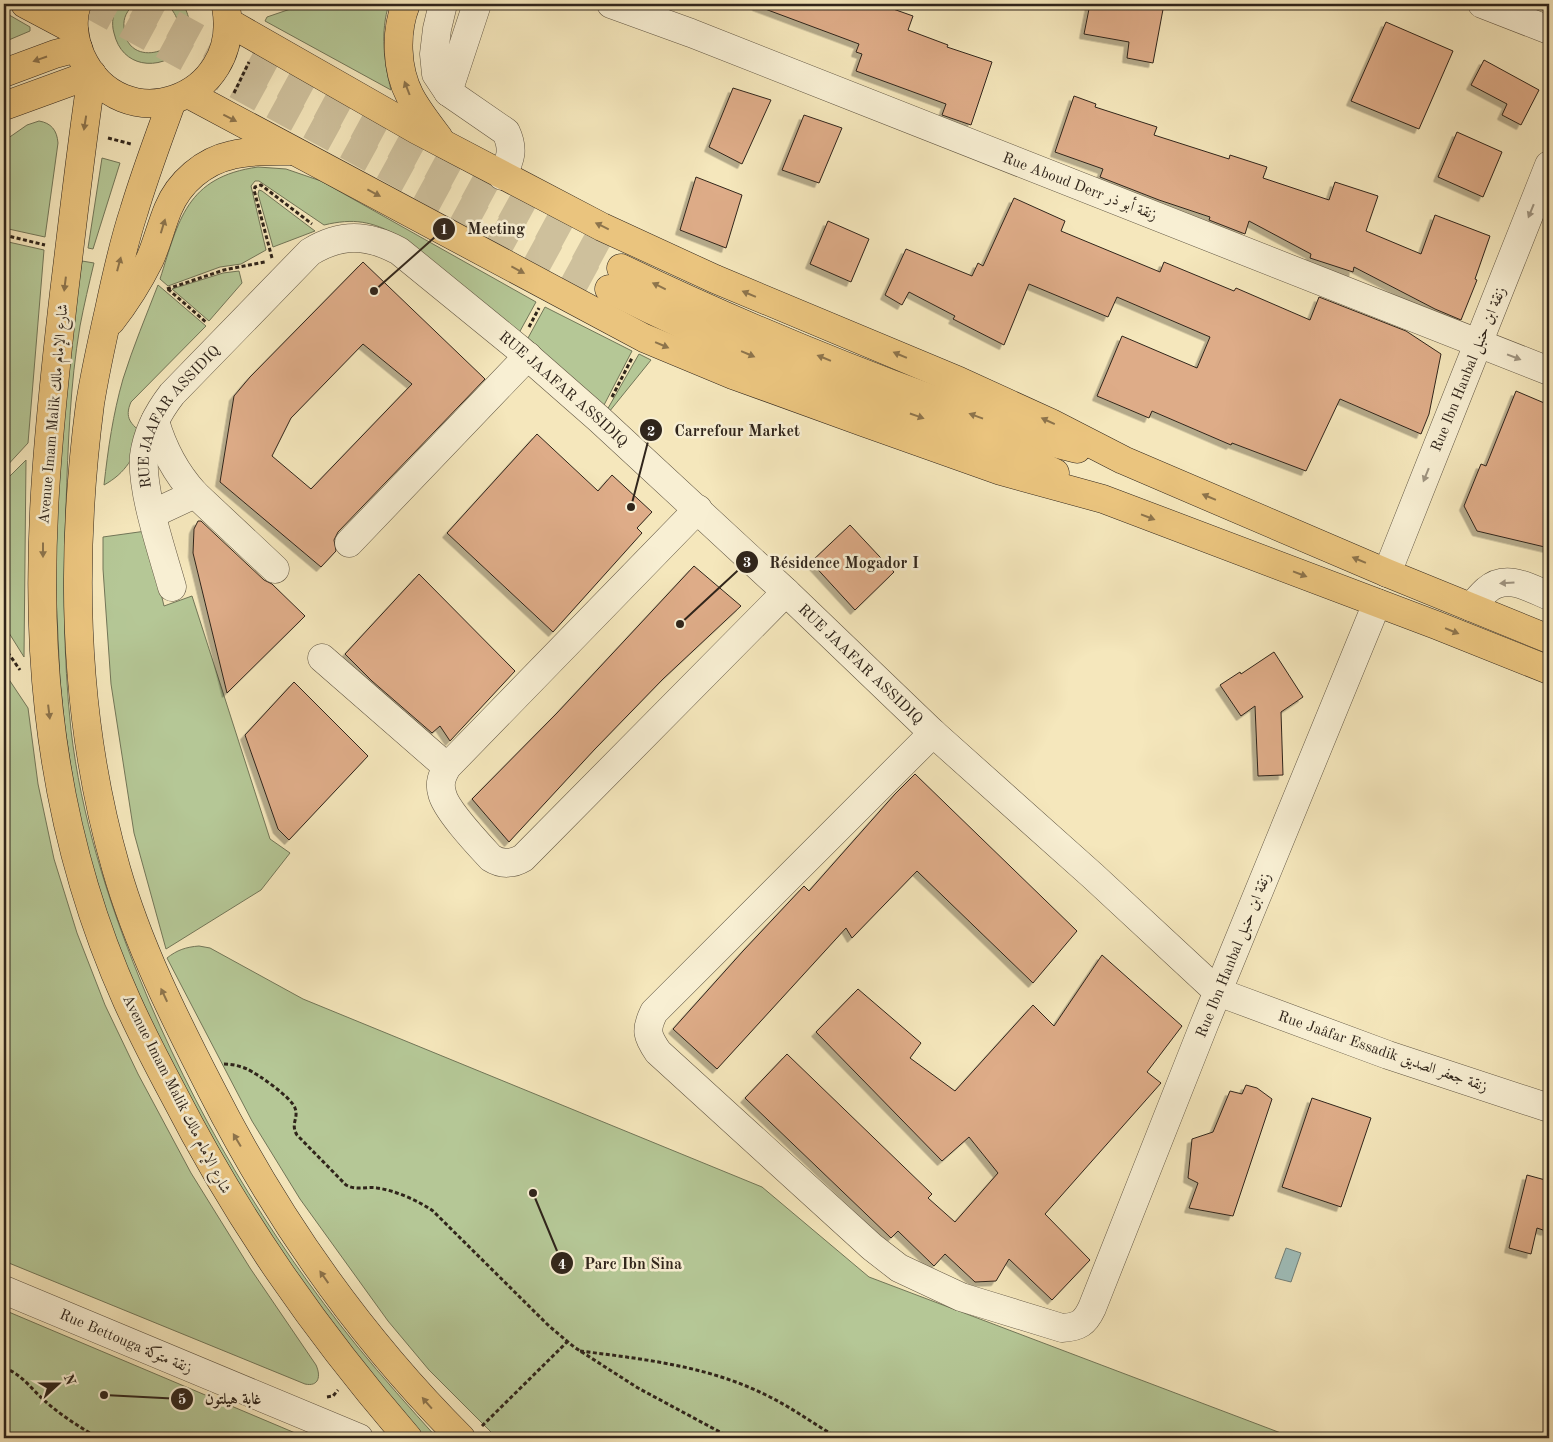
<svg xmlns="http://www.w3.org/2000/svg" width="1553" height="1442" font-family="'Old Standard TT',Amiri,serif">
<style>
.green{fill:#b5c796;stroke:#727658}
.water{fill:#9fbeba;stroke:#73817a}
.building{fill:#deac88;stroke:#30251b;fill-rule:evenodd;filter:url(#shadow)}
.lines{fill:none;stroke-linecap:round;stroke-linejoin:round}
.major-tunnel{stroke:#cec09c;stroke-width:28;stroke-dasharray:28 14;stroke-linecap:butt}
.minor-casing{stroke:#615643;stroke-width:29}
.major-casing{stroke:#30251b;stroke-width:29}
.path{stroke:#30251b;stroke-width:3;stroke-dasharray:4 2.5;stroke-linecap:butt}
.minor{stroke:#f8efd3;stroke-width:28}
.major{stroke:#eac47e;stroke-width:28}
.oneway{fill:#8d744c}
.oneway2{fill:#9e9480}
.labels{text-anchor:middle;stroke-width:5;stroke-linejoin:round;paint-order:stroke}
.street-label{font-size:15px;fill:#30251b;stroke:#f8efd3}
.leader{fill:none;stroke:#30251b;stroke-width:2}
.callout-dot{fill:#30251b;stroke:#f8efd3;stroke-width:2}
.mark-label{font-size:15px;text-anchor:middle;font-weight:bold;fill:#fff}
.callout-label{font-size:16px;text-anchor:middle;font-weight:bold;fill:#30251b;stroke:#f8efd3;stroke-width:5;stroke-linejoin:round;paint-order:stroke}
</style>
<defs>
<filter id="shadow"><feDropShadow dx="-4.5" dy="4.5" stdDeviation="0" flood-color="#0004"/></filter>
</defs>
<rect width="100%" height="100%" fill="#f5e7bc"/>
<filter id="stains"><feTurbulence type="fractalNoise" baseFrequency=".004" numOctaves="4"/><feColorMatrix values="0 0 0 0 .2 0 0 0 0 .09 0 0 0 0 .02 0 0 0 .5 -.17"/></filter>
<radialGradient id="worn" r=".72"><stop offset=".6" stop-color="#630" stop-opacity="0"/><stop offset="1" stop-color="#630" stop-opacity=".3"/></radialGradient>
<g class="green">
<path d="M119,4H135C127,10 123,18 124,27C126,77 208,46 167,4H183C214,59 127,90 114,33C111,23 113,12 119,4Z"/>
<path d="M305,4H389C380,32 384,62 391,90L265,21L267,17Z"/>
<polygon points="4,12 30,27 30,31 4,42"/>
<path d="M39,121C51,123 57,130 58,143L45,237L4,228V141L27,125Z"/>
<polygon points="102,158 120,163 93,249 88,248"/>
<path d="M258,167L286,169L321,181L536,302L519,333L399,236C371,221 354,218 324,225L259,181H255L251,186L266,250L241,264L220,267L168,286L160,279C179,220 186,177 258,167Z"/>
<polygon points="259,190 262,191 315,231 273,247 258,194"/>
<polygon points="4,241 44,250 28,443 4,469"/>
<path d="M82,261L94,263C89,284 84,305 80,326C70,385 68,446 66,505C63,580 63,655 71,730C81,815 107,898 139,977C193,1110 267,1235 357,1346C383,1378 410,1408 437,1438H426L385,1392L315,1303L237,1184L163,1048L116,943L80,825L65,729L60,681L55,571L56,516L72,326Z"/>
<polygon points="239,271 242,283 209,321 172,289 223,273"/>
<path d="M158,285L206,326L131,402C124,418 131,424 143,434C134,457 126,473 104,485C108,449 113,414 123,379C133,347 146,316 158,285Z"/>
<polygon points="545,307 632,351 603,407 528,338"/>
<polygon points="639,354 651,360 609,412 607,410"/>
<polygon points="26,460 24,657 4,625 4,482"/>
<polygon points="146,531 164,606 192,596 270,839 290,853 261,890 166,949 134,833 111,684 103,569 103,537"/>
<path d="M4,672L28,708L38,784L54,859L77,933L105,1005L138,1074L191,1173L250,1268L316,1365C321,1376 319,1387 305,1384L4,1261Z"/>
<path d="M199,946L210,948L303,999L762,1187L869,1277L1294,1438H497L429,1370L388,1321L300,1199L252,1121L167,958C177,950 186,947 199,946Z"/>
<polygon points="4,1310 307,1438 4,1438"/>
</g>
<polygon class="water" points="1286,1248 1301,1253 1291,1282 1275,1278"/>
<g class="building">
<polygon points="757,4 879,4 913,16 908,30 948,45 947,47 992,62 971,125 942,115 946,104 856,71 862,54 856,52 859,44 757,6"/>
<polygon points="1090,4 1164,4 1153,63 1127,58 1129,42 1084,34"/>
<polygon points="1386,22 1453,51 1419,129 1351,101"/>
<polygon points="1484,60 1539,90 1521,125 1502,115 1507,104 1471,85"/>
<polygon points="733,88 771,100 742,164 709,147"/>
<polygon points="1074,96 1096,104 1095,107 1157,127 1154,135 1229,159 1230,155 1267,167 1263,178 1329,200 1335,182 1378,196 1366,231 1421,254 1435,215 1490,236 1475,279 1477,280 1461,320 1435,309 1354,267 1353,272 1310,258 1311,254 1249,221 1245,234 1209,220 1210,217 1159,200 1100,177 1103,169 1055,152"/>
<polygon points="804,115 842,128 819,183 782,170"/>
<polygon points="1457,132 1502,152 1483,197 1438,177"/>
<polygon points="696,177 742,195 726,248 680,230"/>
<polygon points="1014,198 1065,221 1061,231 1160,272 1164,262 1234,291 1236,288 1310,320 1319,297 1406,331 1441,354 1429,414 1421,434 1340,399 1306,471 1232,443 1231,445 1152,411 1149,418 1097,396 1122,336 1197,368 1210,337 1117,297 1108,317 1029,284 1004,345 953,319 955,316 909,292 902,305 885,295 906,249 972,276 978,263 983,266"/>
<polygon points="828,221 869,239 851,282 810,264"/>
<path d="M363,262L485,379L338,532L334,540L336,551L321,567L220,482L234,396L250,377ZM363,344L412,384L311,489L272,456L291,418Z"/>
<polygon points="1516,391 1549,405 1549,548 1477,531 1464,506 1481,464 1486,466"/>
<polygon points="537,434 598,491 612,475 652,512 637,528 642,533 553,632 447,533"/>
<polygon points="198,521 201,521 264,580 272,584 305,616 227,693 193,553 194,529"/>
<polygon points="850,525 894,572 855,610 811,562"/>
<polygon points="694,566 741,606 663,679 595,749 509,842 472,799 557,713"/>
<polygon points="419,574 515,671 450,741 440,726 432,733 372,681 345,654"/>
<polygon points="1274,652 1303,697 1281,712 1283,775 1258,776 1255,706 1241,716 1220,685 1240,672 1241,674"/>
<polygon points="294,682 368,756 289,840 278,829 245,735"/>
<polygon points="915,774 1077,931 1033,983 917,871 852,938 846,928 717,1069 673,1029 743,951 804,886 809,891 895,794"/>
<polygon points="1102,955 1182,1026 1147,1072 1161,1083 1045,1214 1090,1260 1052,1300 1009,1259 996,1281 975,1282 945,1254 934,1266 898,1231 891,1238 745,1098 787,1054 932,1194 928,1198 955,1222 998,1173 969,1137 942,1161 816,1032 858,989 921,1043 910,1058 955,1091 1033,1005 1054,1026"/>
<polygon points="1246,1085 1257,1088 1272,1099 1233,1216 1189,1208 1198,1183 1188,1178 1192,1139 1213,1132 1230,1091 1242,1094"/>
<polygon points="1312,1098 1371,1118 1341,1207 1282,1187"/>
<polygon points="1527,1175 1549,1181 1549,1219 1546,1231 1537,1228 1531,1254 1509,1248"/>
</g>
<g class="lines">
<g class="major-tunnel">
<polyline points="89,4 609,289"/>
<polyline points="136,4 621,268"/>
</g>
<g class="minor-casing">
<g id="minor">
<path d="M443,4L437,29L434,54L436,74L448,92L506,132C514,149 511,159 502,176"/>
<polyline points="611,4 691,33 1549,371"/>
<polyline points="1482,4 1549,30"/>
<polyline points="448,92 477,4"/>
<path d="M155,421C163,449 175,472 195,494L275,569"/>
<path d="M698,509L447,767C442,776 439,783 442,793C445,809 479,845 491,858C502,865 513,864 523,858L786,592"/>
<polyline points="152,514 195,494"/>
<polyline points="349,543 528,356"/>
<polyline points="1387,573 1549,165"/>
<path id="s1" d="M172,587C162,551 141,491 144,456C147,433 158,412 172,394L310,252C341,233 367,234 399,251L518,348L599,419L786,592L933,733L1093,876L1218,992L1388,1055L1549,1108"/>
<path d="M1471,607C1476,602 1481,595 1487,590C1506,573 1530,588 1549,596"/>
<polyline points="322,658 447,767"/>
<path d="M933,733L654,1012C645,1030 647,1036 658,1052L872,1247L899,1268L961,1297L1062,1328C1079,1327 1085,1323 1092,1308L1204,1025L1377,603"/>
<polyline points="4,1290 359,1438"/>
</g>
</g>
<g class="major-casing">
<g id="major">
<polyline points="25,4 74,30"/>
<path d="M77,4C71,20 74,40 81,56C121,143 243,100 226,7"/>
<path d="M406,4C395,32 396,69 410,96C418,111 429,125 439,138"/>
<polyline points="228,22 417,130 602,227 715,279 959,381 1051,423 1123,460 1387,573 1549,639"/>
<polyline points="4,73 55,54 78,48"/>
<path d="M92,74C81,147 73,220 64,293C48,432 33,571 49,711C60,810 86,910 127,1001C141,1032 157,1063 173,1093C238,1220 315,1330 408,1438"/>
<polyline points="188,94 644,338 733,375 863,422 1001,471 1103,499 1436,625 1549,670"/>
<path d="M172,101C159,137 145,174 134,211C123,244 116,277 109,310C102,341 95,372 90,404C70,557 73,718 116,868C138,945 174,1017 211,1089C276,1217 359,1336 461,1438"/>
<polyline points="4,106 92,74"/>
<path d="M621,268C723,317 828,361 934,400C981,418 1028,437 1077,449"/>
<path d="M609,289C680,325 752,357 827,384C903,412 983,436 1055,473"/>
<path d="M111,321C126,302 139,281 150,259C157,243 161,226 168,209C179,182 204,161 232,155C252,150 273,151 293,151"/>
</g>
</g>
<g class="path">
<polyline points="234,93 249,62"/>
<polyline points="108,138 131,144"/>
<polyline points="4,235 45,245"/>
<polyline points="272,258 254,190 255,187 261,185 312,224"/>
<polyline points="167,289 224,270 265,262"/>
<polyline points="168,289 207,323"/>
<polyline points="529,327 539,308"/>
<polyline points="612,397 632,358"/>
<polyline points="4,647 20,670"/>
<path d="M224,1064C232,1064 240,1066 247,1069C258,1074 292,1098 295,1108C299,1119 290,1123 297,1135L346,1185C357,1191 366,1186 377,1188C394,1190 419,1201 433,1211L549,1326L574,1347L638,1388L731,1438"/>
<path d="M580,1351C643,1359 708,1366 766,1395C791,1407 814,1424 838,1438"/>
<path d="M4,1368C21,1373 33,1391 46,1402C62,1416 80,1427 98,1438"/>
<polyline points="327,1397 333,1396 338,1390"/>
<polyline points="482,1426 567,1342"/>
</g>
<use href="#minor" class="minor"/>
<use href="#major" class="major"/>
</g>
<defs><path id="oneway-solid" d="M-6-.8H1V-3.2L6.5 0L1 3.2V.8H-6Z" transform="scale(1.25)"/></defs>
<g class="oneway">
<use href="#oneway-solid" transform="translate(40 59) rotate(161)"/>
<use href="#oneway-solid" transform="translate(407 88) rotate(-111)"/>
<use href="#oneway-solid" transform="translate(230 118) rotate(27)"/>
<use href="#oneway-solid" transform="translate(85 123) rotate(99)"/>
<use href="#oneway-solid" transform="translate(374 193) rotate(28)"/>
<use href="#oneway-solid" transform="translate(163 226) rotate(-73)"/>
<use href="#oneway-solid" transform="translate(602 226) rotate(-154)"/>
<use href="#oneway-solid" transform="translate(119 264) rotate(-75)"/>
<use href="#oneway-solid" transform="translate(518 270) rotate(28)"/>
<use href="#oneway-solid" transform="translate(65 284) rotate(97)"/>
<use href="#oneway-solid" transform="translate(659 286) rotate(-154)"/>
<use href="#oneway-solid" transform="translate(749 294) rotate(-157)"/>
<use href="#oneway-solid" transform="translate(662 345) rotate(23)"/>
<use href="#oneway-solid" transform="translate(748 354) rotate(23)"/>
<use href="#oneway-solid" transform="translate(900 355) rotate(-157)"/>
<use href="#oneway-solid" transform="translate(824 358) rotate(-158)"/>
<use href="#oneway-solid" transform="translate(917 416) rotate(19)"/>
<use href="#oneway-solid" transform="translate(976 416) rotate(-160)"/>
<use href="#oneway-solid" transform="translate(1048 421) rotate(-155)"/>
<use href="#oneway-solid" transform="translate(1209 497) rotate(-157)"/>
<use href="#oneway-solid" transform="translate(1148 517) rotate(21)"/>
<use href="#oneway-solid" transform="translate(43 550) rotate(90)"/>
<use href="#oneway-solid" transform="translate(1359 560) rotate(-157)"/>
<use href="#oneway-solid" transform="translate(1300 574) rotate(21)"/>
<use href="#oneway-solid" transform="translate(1452 631) rotate(22)"/>
<use href="#oneway-solid" transform="translate(49 712) rotate(83)"/>
<use href="#oneway-solid" transform="translate(164 995) rotate(-115)"/>
<use href="#oneway-solid" transform="translate(237 1140) rotate(-121)"/>
<use href="#oneway-solid" transform="translate(324 1277) rotate(-125)"/>
<use href="#oneway-solid" transform="translate(427 1403) rotate(-131)"/>
</g>
<g class="oneway2">
<use href="#oneway-solid" transform="translate(1531 211) rotate(112)"/>
<use href="#oneway-solid" transform="translate(1514 357) rotate(21)"/>
<use href="#oneway-solid" transform="translate(1426 475) rotate(112)"/>
<use href="#oneway-solid" transform="translate(1507 583) rotate(176)"/>
</g>
<g class="labels">
<g class="street-label">
<text transform="translate(1080 186) rotate(21)" y="5">Rue Aboud Derr زنقة أبو ذر</text>
<text transform="translate(1468 369) rotate(-68)" y="5">Rue Ibn Hanbal زنقة ابن حنبل</text>
<text dy="5" stroke="none"><textPath href="#s1" startOffset="710">RUE JAAFAR ASSIDIQ</textPath></text>
<text transform="translate(53 414) rotate(-85)" y="5">Avenue Imam Malik شارع الإمام مالك</text>
<text dy="5" stroke="none"><textPath href="#s1" startOffset="185">RUE JAAFAR ASSIDIQ</textPath></text>
<text dy="5" stroke="none"><textPath href="#s1" startOffset="1115">RUE JAAFAR ASSIDIQ</textPath></text>
<text transform="translate(1233 955) rotate(-68)" y="5">Rue Ibn Hanbal زنقة ابن حنبل</text>
<text transform="translate(1383 1051) rotate(19)" y="5">Rue Jaâfar Essadik زنقة جعفر الصديق</text>
<text transform="translate(177 1094) rotate(63)" y="5">Avenue Imam Malik شارع الإمام مالك</text>
<text transform="translate(126 1341) rotate(23)" y="5">Rue Bettouga زنقة متوكة</text>
</g>
</g>
<path class="leader" d="M374 291L444 229M631 507L651 430M680 624L747 562M533 1193L562 1263M104 1395L182 1399"/>
<g class="callout-dot">
<circle cx="374" cy="291" r="5"/>
<circle cx="631" cy="507" r="5"/>
<circle cx="680" cy="624" r="5"/>
<circle cx="533" cy="1193" r="5"/>
<circle cx="104" cy="1395" r="5"/>
<circle cx="444" cy="229" r="12"/>
<circle cx="651" cy="430" r="12"/>
<circle cx="747" cy="562" r="12"/>
<circle cx="562" cy="1263" r="12"/>
<circle cx="182" cy="1399" r="12"/>
</g>
<g class="mark-label">
<text x="444" y="234">1</text>
<text x="651" y="436">2</text>
<text x="747" y="567">3</text>
<text x="562" y="1269">4</text>
<text x="182" y="1404">5</text>
</g>
<g class="callout-label">
<text x="496" y="234">Meeting</text>
<text x="737" y="436">Carrefour Market</text>
<text x="844" y="568">Résidence Mogador I</text>
<text x="633" y="1269">Parc Ibn Sina</text>
<text x="233" y="1404">غابة هيلتون</text>
</g>
<rect width="1553" height="1442" fill="none" stroke="#f5e7bc" stroke-width="20"/>
<rect x="5" y="5" width="1543" height="1432" fill="none" stroke="#30251b" stroke-width="2.5"/>
<rect x="10" y="10" width="1533" height="1422" fill="none" stroke="#30251b"/>
<g transform="translate(58 1384) rotate(69)" stroke="#f8efd3" stroke-width="4" paint-order="stroke">
<path d="M0-4L9 19L0 12L-9 19Z" fill="#30251b"/>
<text y="-8" font-size="14" font-weight="bold" text-anchor="middle" fill="#30251b">N</text>
</g>
<rect width="100%" height="100%" filter="url(#stains)"/>
<rect width="100%" height="100%" fill="url(#worn)"/>
</svg>
